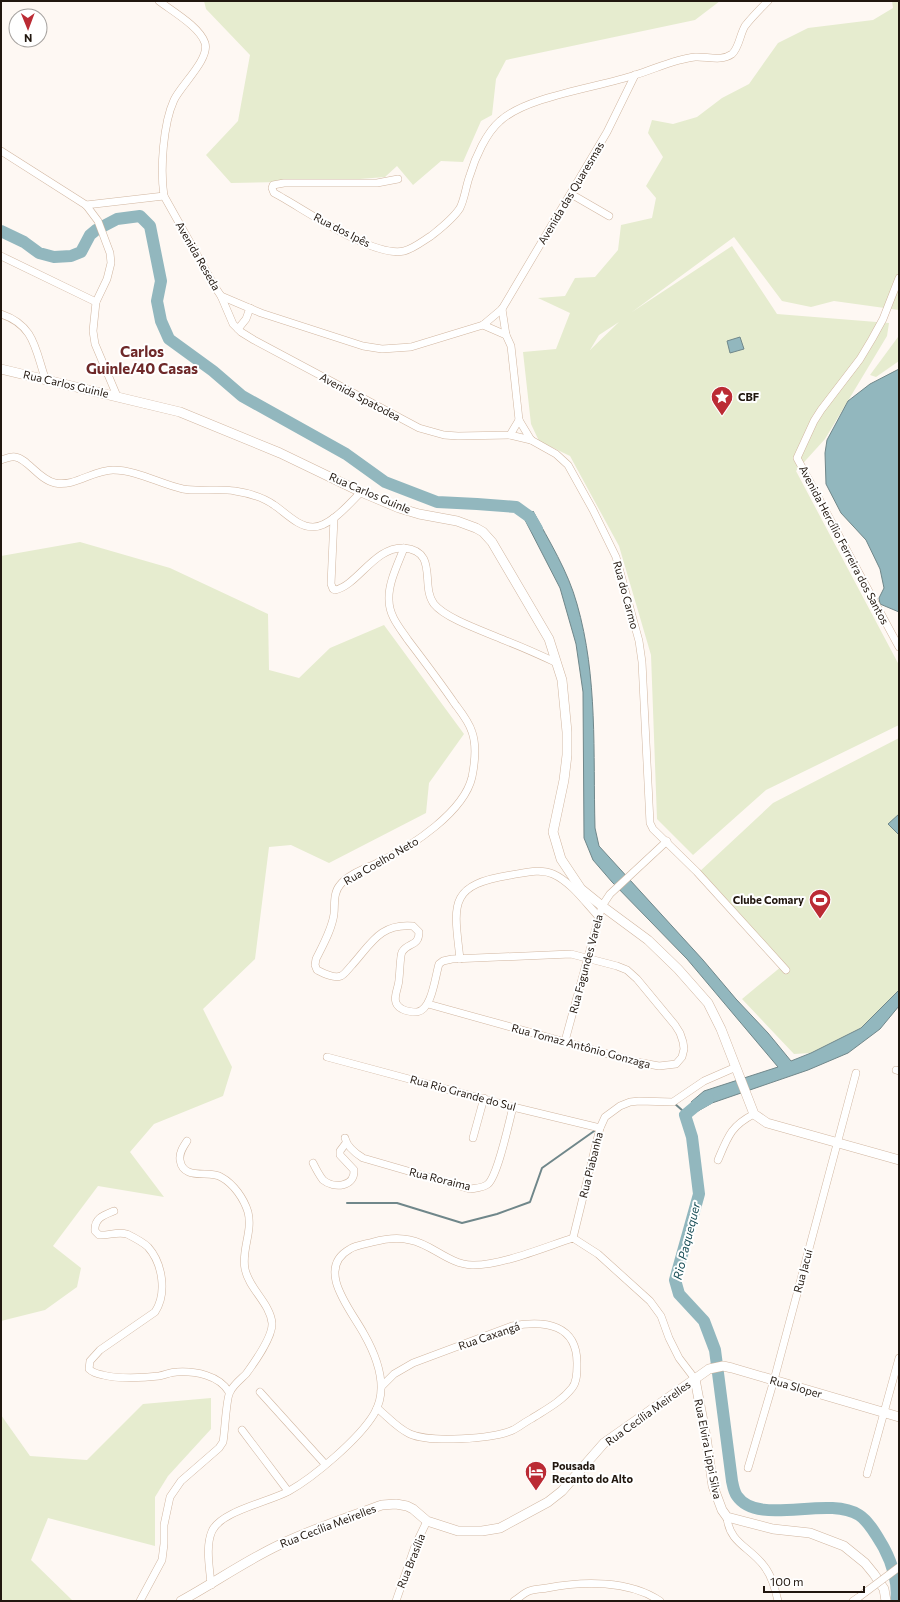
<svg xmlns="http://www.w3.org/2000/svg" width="900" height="1602" font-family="Commissioner,sans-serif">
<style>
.green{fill:#e6eccf;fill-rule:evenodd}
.water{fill:#92b7be;stroke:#70878a}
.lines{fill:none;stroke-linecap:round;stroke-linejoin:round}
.stream{stroke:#70878a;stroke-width:2}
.river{stroke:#92b7be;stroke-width:12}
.minor-casing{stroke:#d1b6a0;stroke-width:8}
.tertiary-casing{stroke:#d1b6a0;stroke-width:10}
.minor{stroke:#fff;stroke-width:7}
.tertiary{stroke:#fff;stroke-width:9}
.minor-bridge-casing{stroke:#d1b6a0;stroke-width:8;stroke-linecap:butt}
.minor-bridge{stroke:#fff;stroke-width:7}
.labels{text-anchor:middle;stroke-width:4;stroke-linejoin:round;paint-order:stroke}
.street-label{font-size:11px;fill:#21170f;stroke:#fff}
.poi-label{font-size:11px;font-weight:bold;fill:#21170f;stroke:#fff;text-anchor:start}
.water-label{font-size:12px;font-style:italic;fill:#144a53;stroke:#fff}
.district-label{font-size:15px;font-weight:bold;fill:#6e2828;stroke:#fff}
</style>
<rect width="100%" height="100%" fill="#fef8f3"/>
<g class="green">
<polygon points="204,1 720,1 695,20 506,60 496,79 492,115 481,121 463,162 441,161 413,185 397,166 385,177 335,181 231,183 206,155 238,121 250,55 206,9"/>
<path d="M892,1H899V310L834,301L811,307L782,301L734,237L632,312L732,246L777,314L889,323L887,336L825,439L796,471L899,665V725L766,790L693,855L657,819L651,655L619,546L570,456L539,441L531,424L523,352L556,349L570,313L538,298L565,296L575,278L595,277L618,250L621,225L652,218L656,198L646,186L663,157L648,133L652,120L673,124L697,117L722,98L749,84L778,43L808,28L873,20L893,8ZM619,322L590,350L599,335Z"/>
<polygon points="899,319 899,361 876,377 870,375 898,337"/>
<polygon points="80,542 170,568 268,614 269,670 299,678 330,648 384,625 464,734 429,783 426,813 329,863 291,845 269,847 255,959 203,1009 232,1067 223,1096 154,1124 130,1152 164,1197 98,1186 53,1246 81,1268 77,1287 45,1310 1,1321 1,556"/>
<polygon points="899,738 899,990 861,1028 811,1053 794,1054 742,999 782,966 698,873 773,803"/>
<polygon points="211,1398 211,1429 168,1476 155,1497 155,1546 48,1518 31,1560 73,1601 1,1601 1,1415 30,1456 87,1460 143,1404"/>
</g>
<g class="water">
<polygon points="740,337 744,349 730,353 727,341"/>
<polygon points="899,369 899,612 880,604 879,598 884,588 880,569 866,540 841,513 826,484 825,453 827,440 848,401 870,384"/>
<path d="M533,511C549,541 568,571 577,604C598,677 593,753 595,828L599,846L703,960L736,999L768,1033L791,1061L811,1053L861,1028L899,990V1006L880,1029L848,1053L808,1070L712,1103L698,1111L691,1102L704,1091L778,1067L687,959L612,882L593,860L584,838L583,692L576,644L560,588L525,520Z"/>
<polygon points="899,814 899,835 888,824"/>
</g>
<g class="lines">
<g class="stream">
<polyline points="674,1103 683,1111 685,1115"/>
<polyline points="347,1203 397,1203 462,1223 497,1214 530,1202 542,1168 597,1129"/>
</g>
<g class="river">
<polyline points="1,231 24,242 39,253 54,257 71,256 81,252 90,235 96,230 117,219 140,216 150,226 161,281 157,301 161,321 169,339 213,371 242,396 346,454 385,482 437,502 477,504 516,507 530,517 537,529"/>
<path d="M708,1099L697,1105L685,1115L692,1137L699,1194L675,1280L679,1294L704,1321L715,1350L732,1481C733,1486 734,1492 737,1496C758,1527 827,1495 859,1515C869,1521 878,1538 884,1548C892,1563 899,1585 896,1601"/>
</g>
<g class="minor-casing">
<g id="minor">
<path d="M159,1C172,11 200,27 205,43C210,59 181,85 174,100C163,124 160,170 164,196L215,287L221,296L261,313L363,346L382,349L411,347L483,325L502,309L607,132L635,75"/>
<polyline points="1,151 86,205 98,221 110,253 111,263 107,279 96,302 93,331 95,344 117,396"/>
<path d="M398,179L377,183H284L273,185L272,188L274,193C303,208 372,258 404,251C413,249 423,241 431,236C441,228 453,219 460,208C465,198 466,185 470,175C475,158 486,133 500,121C527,96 600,87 635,75C655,69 675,59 695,57C706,56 721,62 732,54C739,48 740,34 745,26C752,17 760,9 768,1"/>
<polyline points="571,194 609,216"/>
<polyline points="86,205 164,196"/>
<polyline points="1,256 96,302"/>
<polyline points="899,278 883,319 872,339 860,359 821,410 814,421 797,458 899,647"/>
<polyline points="221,296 233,324 241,332 254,340 419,428 444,435 458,436 510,435 519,420"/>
<polyline points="502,309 506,335 511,346 519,420 531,440 556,454 568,465 593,510 616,557 639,641 642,662 650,823 653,829 697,872 786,970"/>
<path d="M1,314C34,325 35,348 45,378"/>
<polyline points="483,325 506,335"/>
<polyline points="238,329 246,319 250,308"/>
<polyline points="510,435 531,440"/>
<path d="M1,460C5,459 11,456 15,457C27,458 39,480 55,483C75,487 93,470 113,470C137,470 160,484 183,489C200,492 218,488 235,491C248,493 263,497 274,505C286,513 298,527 313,527C330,527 350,503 361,492"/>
<path d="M334,518L331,584L333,589L335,590C357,586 375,546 404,548C439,551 420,586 434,604C446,619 486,632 504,640C522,647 540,655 557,663"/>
<path d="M404,548C398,564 388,583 389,600C389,616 400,628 408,640C424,661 440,682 455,704C461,712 469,722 472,732C477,746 475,762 472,777C464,812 412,846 381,861C368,868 349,873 340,885C333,893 335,905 334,914C332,929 323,945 316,959L315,965L317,970C323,973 334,979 341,976C345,974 349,968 352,965C371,944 380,923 413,926L419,932C419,947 408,942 402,952C400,956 400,972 399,979C399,989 389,1002 402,1009C406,1011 412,1012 417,1012C432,1010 435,977 439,964L443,961L452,959L571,954L617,966L627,970L637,979L675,1025L680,1033L683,1042L684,1049L682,1057L676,1064L659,1066L637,1062L428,1004"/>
<path d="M460,959C454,905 447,885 511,875C524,873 540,868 553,874C571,882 585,902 598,916"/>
<polyline points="565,1041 602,906 610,894 667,841"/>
<polyline points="327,1057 513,1107 600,1128"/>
<polyline points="896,1070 899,1071"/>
<path d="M345,1138C347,1147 355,1153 363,1158L470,1189C476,1188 483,1188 488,1184C498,1175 509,1122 513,1107"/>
<polyline points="473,1138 484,1098"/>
<path d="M718,1160C728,1136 731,1126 754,1114"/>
<path d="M313,1163C316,1169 319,1175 323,1180C334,1189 355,1187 354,1170L340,1155V1151L346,1143"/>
<path d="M114,1211C104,1215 94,1218 95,1231L99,1235C108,1236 117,1231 127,1234C133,1237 143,1242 148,1247C163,1264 167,1294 155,1312L100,1350L90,1361L89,1369C93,1373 97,1374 103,1375C118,1379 143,1378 159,1376C165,1375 171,1372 177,1372C195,1371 219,1375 229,1392"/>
<polyline points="573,1238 600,1128 605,1117 620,1106 630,1102 639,1101 673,1102 704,1081 736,1067"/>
<polyline points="260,1392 325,1464"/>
<path d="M377,1408C388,1417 397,1428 410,1434C431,1443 492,1439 513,1430C519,1427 525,1422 531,1419C545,1410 561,1402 572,1388C577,1382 577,1373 577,1365C578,1324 545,1320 512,1326L413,1363L394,1374L382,1386"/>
<polyline points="242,1430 288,1491"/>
<polyline points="748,1468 774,1380 856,1073"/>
<polyline points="867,1474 899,1358"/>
<path d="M727,1517C729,1543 750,1547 764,1566C772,1576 775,1589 778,1601"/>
<path d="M211,1585C210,1569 205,1547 212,1531C221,1511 269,1502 289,1491C314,1477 359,1439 374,1414C389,1389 377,1357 364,1334C352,1311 314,1269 350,1249C356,1245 366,1244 373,1242C384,1239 398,1237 410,1240C432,1244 448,1264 472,1265C500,1266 545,1247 573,1238L598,1254L650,1301L661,1316L669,1338L679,1358L695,1379"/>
<path d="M140,1601L162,1560L164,1544V1525L170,1497L181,1481L219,1448L223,1442C225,1432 226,1398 230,1392C233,1385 241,1379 246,1374C254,1363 273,1337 272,1323C270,1303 249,1289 245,1269C241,1250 253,1232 248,1212C244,1199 234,1184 221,1177C209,1170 183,1181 180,1160C179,1153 183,1147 187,1141"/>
<polyline points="396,1601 415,1546 427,1521"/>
<path d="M514,1601C519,1598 524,1593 529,1591C535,1589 542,1589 547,1588C583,1581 629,1580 660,1601"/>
<polyline points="853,1601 859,1597"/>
</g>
</g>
<g class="tertiary-casing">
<g id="tertiary">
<polyline points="1,369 180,412 280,453 361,492 399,508 419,514 457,521 476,528 483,532 492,542 549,639 562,680 567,732 567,755 564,780 553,832 561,859 581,889 602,906 648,940 678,969 708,1003 721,1029 754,1114 767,1123 899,1160"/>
<polyline points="695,1379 706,1437 713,1486 722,1510 727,1517 773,1529 810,1533 844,1546 865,1563 874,1574 884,1589 886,1601"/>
<path d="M181,1601C214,1583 245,1561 279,1545C312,1529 348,1517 382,1505L396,1504L407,1506L413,1509L427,1521L458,1531H482L500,1528L548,1502L562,1491L604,1443L709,1369L723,1366L732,1368L899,1417"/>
</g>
</g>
<use href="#minor" class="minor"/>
<use href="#tertiary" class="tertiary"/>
<g class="minor-bridge-casing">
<polyline id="minor-bridge" points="859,1597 899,1567"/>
</g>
<use href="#minor-bridge" class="minor-bridge"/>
</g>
<defs>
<g id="sight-pin" transform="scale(1.15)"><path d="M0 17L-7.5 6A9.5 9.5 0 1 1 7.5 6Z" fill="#bb2b34" stroke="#fff"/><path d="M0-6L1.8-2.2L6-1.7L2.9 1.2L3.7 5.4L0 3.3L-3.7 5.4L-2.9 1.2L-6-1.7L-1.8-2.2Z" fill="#fff"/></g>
<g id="stadium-pin" transform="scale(1.15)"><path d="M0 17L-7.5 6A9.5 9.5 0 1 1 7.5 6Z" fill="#bb2b34" stroke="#fff"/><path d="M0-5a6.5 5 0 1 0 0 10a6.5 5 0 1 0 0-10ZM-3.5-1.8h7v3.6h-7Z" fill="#fff"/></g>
<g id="hotel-pin" transform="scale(1.15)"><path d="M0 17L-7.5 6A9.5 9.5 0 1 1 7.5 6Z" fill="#bb2b34" stroke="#fff"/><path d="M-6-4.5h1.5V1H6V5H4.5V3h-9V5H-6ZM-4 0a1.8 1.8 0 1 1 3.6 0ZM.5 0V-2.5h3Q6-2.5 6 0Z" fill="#fff"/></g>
</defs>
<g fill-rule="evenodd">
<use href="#sight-pin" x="722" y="397"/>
<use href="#stadium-pin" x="820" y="900"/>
<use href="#hotel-pin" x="536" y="1472"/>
</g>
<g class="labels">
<g class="street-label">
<text transform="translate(571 193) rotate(-59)" y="4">Avenida das Quaresmas</text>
<text transform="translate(342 230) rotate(27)" y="4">Rua dos Ipês</text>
<text transform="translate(198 256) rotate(60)" y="4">Avenida Reseda</text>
<text transform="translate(66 384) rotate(13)" y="4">Rua Carlos Guinle</text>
<text transform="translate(360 397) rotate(28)" y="4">Avenida Spatodea</text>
<text transform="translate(370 493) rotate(23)" y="4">Rua Carlos Guinle</text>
<text transform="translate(844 545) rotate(62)" y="4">Avenida Hercílio Ferreira dos Santos</text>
<text transform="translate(626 595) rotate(75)" y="4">Rua do Carmo</text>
<text transform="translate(381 861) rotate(-30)" y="4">Rua Coelho Neto</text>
<text transform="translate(586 964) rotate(-75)" y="4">Rua Fagundes Varela</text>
<text transform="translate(581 1046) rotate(15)" y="4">Rua Tomaz Antônio Gonzaga</text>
<text transform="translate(463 1093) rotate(15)" y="4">Rua Rio Grande do Sul</text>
<text transform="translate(591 1165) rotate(-76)" y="4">Rua Piabanha</text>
<text transform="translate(440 1179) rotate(14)" y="4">Rua Roraima</text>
<text transform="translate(803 1271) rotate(-75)" y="4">Rua Jacuí</text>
<text transform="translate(489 1336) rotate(-19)" y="4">Rua Caxangá</text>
<text transform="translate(796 1387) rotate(16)" y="4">Rua Sloper</text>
<text transform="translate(648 1413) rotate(-36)" y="4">Rua Cecília Meirelles</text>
<text transform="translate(708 1449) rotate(79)" y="4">Rua Elvira Lippi Silva</text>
<text transform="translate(328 1526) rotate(-21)" y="4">Rua Cecília Meirelles</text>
<text transform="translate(411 1561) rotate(-68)" y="4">Rua Brasília</text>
</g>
<g class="poi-label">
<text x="738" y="401">CBF</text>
<text x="804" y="904" text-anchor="end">Clube Comary</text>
<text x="552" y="1470">Pousada<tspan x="552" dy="13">Recanto do Alto</tspan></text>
</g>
<g class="water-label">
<text transform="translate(687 1241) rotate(-76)" y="4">Rio Paquequer</text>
</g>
<g class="district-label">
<text x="142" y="357">Carlos<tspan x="142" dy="17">Guinle/40 Casas</tspan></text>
</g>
</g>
<rect width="900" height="1602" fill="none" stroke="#21170f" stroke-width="4"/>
<g transform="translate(28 28) rotate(179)"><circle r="19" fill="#ffffff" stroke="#a6a29f"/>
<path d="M0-3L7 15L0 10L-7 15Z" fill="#bb2b34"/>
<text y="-6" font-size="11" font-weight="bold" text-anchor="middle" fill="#21170f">N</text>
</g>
<path d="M764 1586v6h100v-6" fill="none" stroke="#21170f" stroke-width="2"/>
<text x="770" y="1586" font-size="12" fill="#21170f" stroke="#ffffff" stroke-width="3" paint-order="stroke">100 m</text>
</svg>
